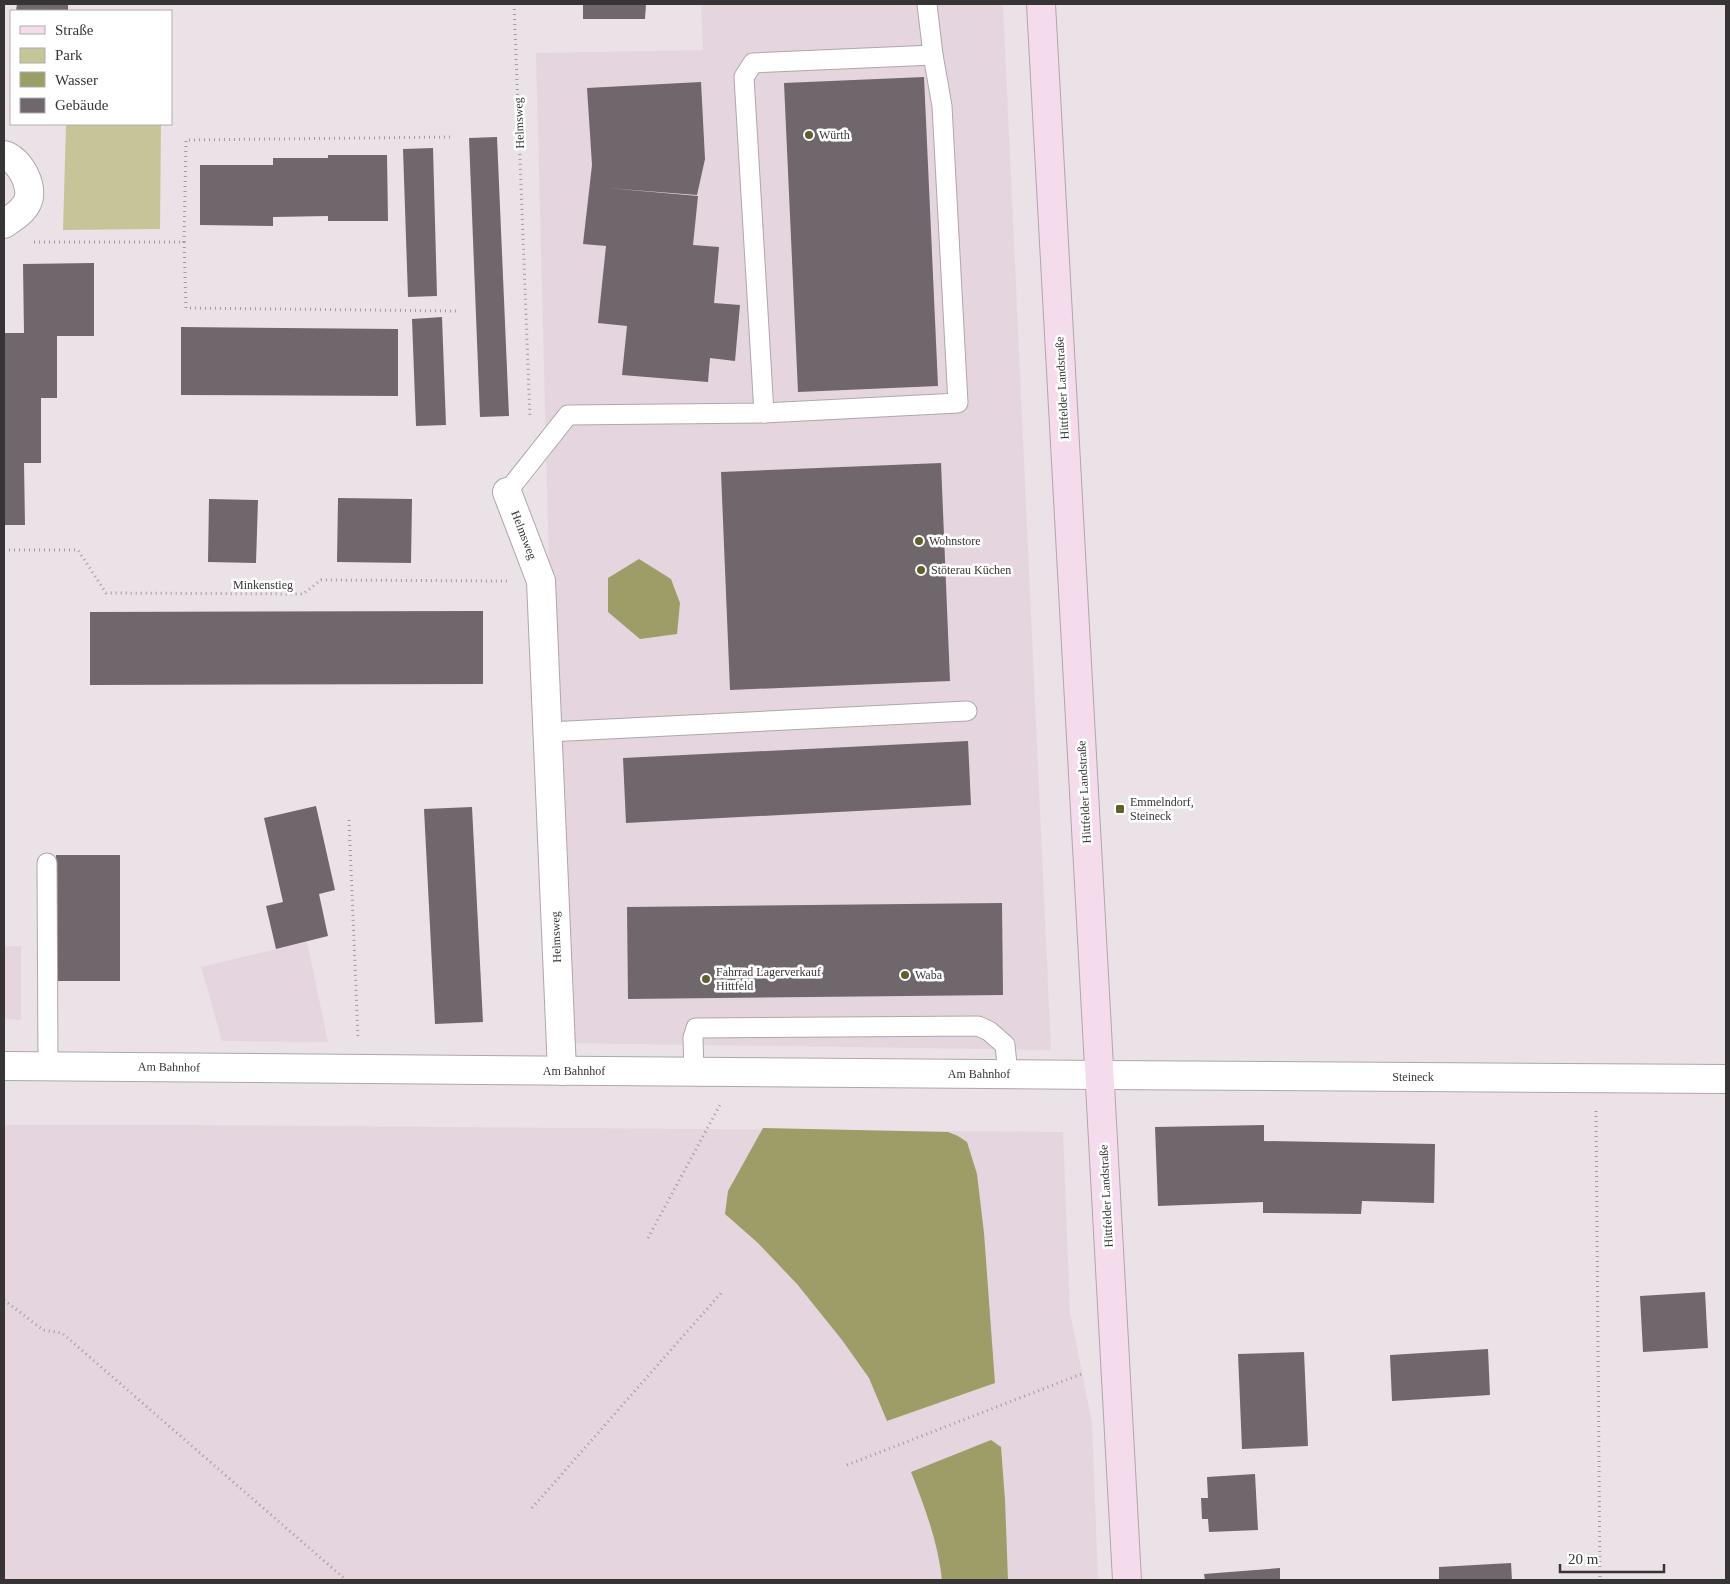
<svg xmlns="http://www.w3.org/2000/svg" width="1730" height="1584" font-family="Georgia,serif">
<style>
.built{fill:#e5d5df}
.green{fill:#c5c598}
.water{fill:#9c9d67}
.building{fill:#6f676c}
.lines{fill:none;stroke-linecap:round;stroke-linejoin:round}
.lane-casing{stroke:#afa6ab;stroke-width:21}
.street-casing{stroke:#afa6ab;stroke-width:30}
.secondary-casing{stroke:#afa6ab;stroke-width:30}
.path{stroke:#a29b9f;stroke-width:3;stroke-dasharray:1 4;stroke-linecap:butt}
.lane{stroke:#fff;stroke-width:19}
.street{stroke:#fff;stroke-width:28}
.secondary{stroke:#f5dcec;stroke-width:28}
.poi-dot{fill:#60602c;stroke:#fff;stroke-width:2}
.labels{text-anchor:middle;stroke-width:5;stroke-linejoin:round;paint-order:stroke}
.street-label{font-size:12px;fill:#373436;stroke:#fff}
.poi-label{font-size:12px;fill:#373436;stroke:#fff;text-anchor:start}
</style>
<rect width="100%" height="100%" fill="#ebe2e7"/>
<g class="built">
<polygon points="701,4 1003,4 1051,1050 561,1043 536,53 703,50"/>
<polygon points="307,942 328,1042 222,1041 201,967"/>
<polygon points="4,946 21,946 21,1020 4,1019"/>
<polygon points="4,1125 190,1125 1063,1132 1070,1312 1092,1423 1098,1580 4,1580"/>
</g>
<polygon class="green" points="66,124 161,124 160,229 63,230"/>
<g class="water">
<polygon points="639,559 671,579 680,603 677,634 640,639 608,612 608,578"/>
<polygon points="763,1128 948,1132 958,1136 967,1142 977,1174 984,1233 995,1383 887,1421 869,1378 842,1340 797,1284 758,1243 725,1214 728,1191"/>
<path d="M991,1440L1001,1447L1005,1500L1008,1580H942C938,1542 925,1508 911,1472Z"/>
</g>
<g class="building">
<polygon points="17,4 68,4 68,11 16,11"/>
<polygon points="583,4 646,4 645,19 583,19"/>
<polygon points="924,77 938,386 798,392 784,83"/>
<polygon points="701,82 705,159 697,195 607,188 698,196 693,245 719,247 714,303 740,305 735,361 710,358 708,382 622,375 627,326 598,323 606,246 583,244 592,165 587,88"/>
<polygon points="497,137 509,416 480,417 469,138"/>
<polygon points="433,148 437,296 408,297 403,149"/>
<polygon points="328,155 387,155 388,221 328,221 328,216 273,217 273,226 200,225 200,165 273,165 273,158 328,158"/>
<polygon points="94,263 94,336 57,336 57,398 41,398 41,463 24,463 25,525 4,525 4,333 24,333 23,264"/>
<polygon points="442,317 446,425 416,426 412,319"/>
<polygon points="181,327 398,329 398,396 181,395"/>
<polygon points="941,463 950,681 730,690 721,472"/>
<polygon points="338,498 412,499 411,563 337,562"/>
<polygon points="209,499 258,500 256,563 208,562"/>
<polygon points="483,611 483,684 90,685 90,612"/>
<polygon points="968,741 971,805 626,823 623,758"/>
<polygon points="316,806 335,890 319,894 328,936 276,949 266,906 283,902 264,818"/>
<polygon points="472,807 483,1022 435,1024 424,809"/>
<rect x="56" y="855" width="64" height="126"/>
<polygon points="1002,903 1003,995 628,999 627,907"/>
<polygon points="1264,1125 1264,1141 1435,1144 1434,1203 1362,1201 1361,1214 1263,1213 1263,1202 1158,1206 1155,1127"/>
<polygon points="1705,1292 1708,1348 1643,1352 1640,1296"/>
<polygon points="1488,1349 1490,1395 1392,1401 1390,1355"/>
<polygon points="1304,1352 1308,1446 1242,1449 1238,1354"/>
<polygon points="1255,1474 1258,1530 1209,1532 1208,1519 1202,1519 1201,1498 1208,1498 1207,1477"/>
<polygon points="1511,1563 1512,1580 1439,1580 1439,1567"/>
<polygon points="1280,1568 1280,1580 1205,1580 1204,1574"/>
</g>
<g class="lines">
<g class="lane-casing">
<g id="lane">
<polyline points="764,413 744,77 753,63 933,55"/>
<polyline points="507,492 568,415 764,413 958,403 942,106 933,55 927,4"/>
<polyline points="548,732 967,711"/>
<polyline points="47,863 48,1066"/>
<polyline points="694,1071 693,1038 696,1028 978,1026 989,1031 1005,1045 1008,1074"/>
</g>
</g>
<g class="street-casing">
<g id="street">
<path d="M4,155C20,159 35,188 27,203C22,213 12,218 4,224"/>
<polyline points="507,492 541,581 562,1071"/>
<polyline points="4,1066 1100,1075 1726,1079"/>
</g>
</g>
<g class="secondary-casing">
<polyline id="secondary" points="1041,4 1127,1580"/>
</g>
<g class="path">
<polyline points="514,4 530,418"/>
<polyline points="34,242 184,242 186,308 457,311"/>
<polyline points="184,242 186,140 453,137"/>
<polyline points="4,550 78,550 106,593 303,594 321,580 508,581"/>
<polyline points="349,820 358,1038"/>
<polyline points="1596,1111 1600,1580"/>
<polyline points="648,1238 721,1103"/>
<polyline points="4,1300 43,1330 62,1333 346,1580"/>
<polyline points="847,1465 1084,1373"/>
<polyline points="532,1508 721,1293"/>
</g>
<use href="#lane" class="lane"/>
<use href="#street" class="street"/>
<use href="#secondary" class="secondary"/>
</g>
<g class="poi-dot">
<circle cx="809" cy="135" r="5"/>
<circle cx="919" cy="541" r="5"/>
<circle cx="921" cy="570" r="5"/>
<rect x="1115" y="804" width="10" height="10" rx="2.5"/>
<circle cx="905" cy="975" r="5"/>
<circle cx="706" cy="979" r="5"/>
</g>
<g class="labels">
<g class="street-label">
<text transform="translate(519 123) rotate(-92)" y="4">Helmsweg</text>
<text transform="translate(1062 388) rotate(-93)" y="4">Hittfelder Landstraße</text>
<text transform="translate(524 535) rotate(69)" y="4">Helmsweg</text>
<text x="263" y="589">Minkenstieg</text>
<text transform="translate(1084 792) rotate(-93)" y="4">Hittfelder Landstraße</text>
<text transform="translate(556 937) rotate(-92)" y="4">Helmsweg</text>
<text transform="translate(169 1067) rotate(1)" y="4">Am Bahnhof</text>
<text x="574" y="1075">Am Bahnhof</text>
<text x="979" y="1078">Am Bahnhof</text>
<text x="1413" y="1081">Steineck</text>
<text transform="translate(1106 1196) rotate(-93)" y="4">Hittfelder Landstraße</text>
</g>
<g class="poi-label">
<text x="819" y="139">Würth</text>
<text x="929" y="545">Wohnstore</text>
<text x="931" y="574">Stöterau Küchen</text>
<text x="1130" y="806">Emmelndorf,<tspan x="1130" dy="14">Steineck</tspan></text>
<text x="716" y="976">Fahrrad Lagerverkauf<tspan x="716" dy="14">Hittfeld</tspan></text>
<text x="915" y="979">Waba</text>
</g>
</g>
<rect width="1730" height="1584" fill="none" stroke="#373436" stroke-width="10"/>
<rect x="10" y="10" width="162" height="115" fill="#ffffff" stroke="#afaeaf"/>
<rect x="20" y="26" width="25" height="8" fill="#f5dcec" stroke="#afaeaf"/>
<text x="55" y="35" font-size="15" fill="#373436">Straße</text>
<rect x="20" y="48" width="25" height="15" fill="#c5c598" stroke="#afaeaf"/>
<text x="55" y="60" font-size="15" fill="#373436">Park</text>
<rect x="20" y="72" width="25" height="15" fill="#9c9d67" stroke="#afaeaf"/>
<text x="55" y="85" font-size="15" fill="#373436">Wasser</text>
<rect x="20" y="98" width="25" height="15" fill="#6f676c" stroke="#afaeaf"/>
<text x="55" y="110" font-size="15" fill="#373436">Gebäude</text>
<path d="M1560 1564v8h104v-8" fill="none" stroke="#373436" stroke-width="2.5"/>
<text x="1568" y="1564" font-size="15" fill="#373436" stroke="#ffffff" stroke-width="4" paint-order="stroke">20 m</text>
</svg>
